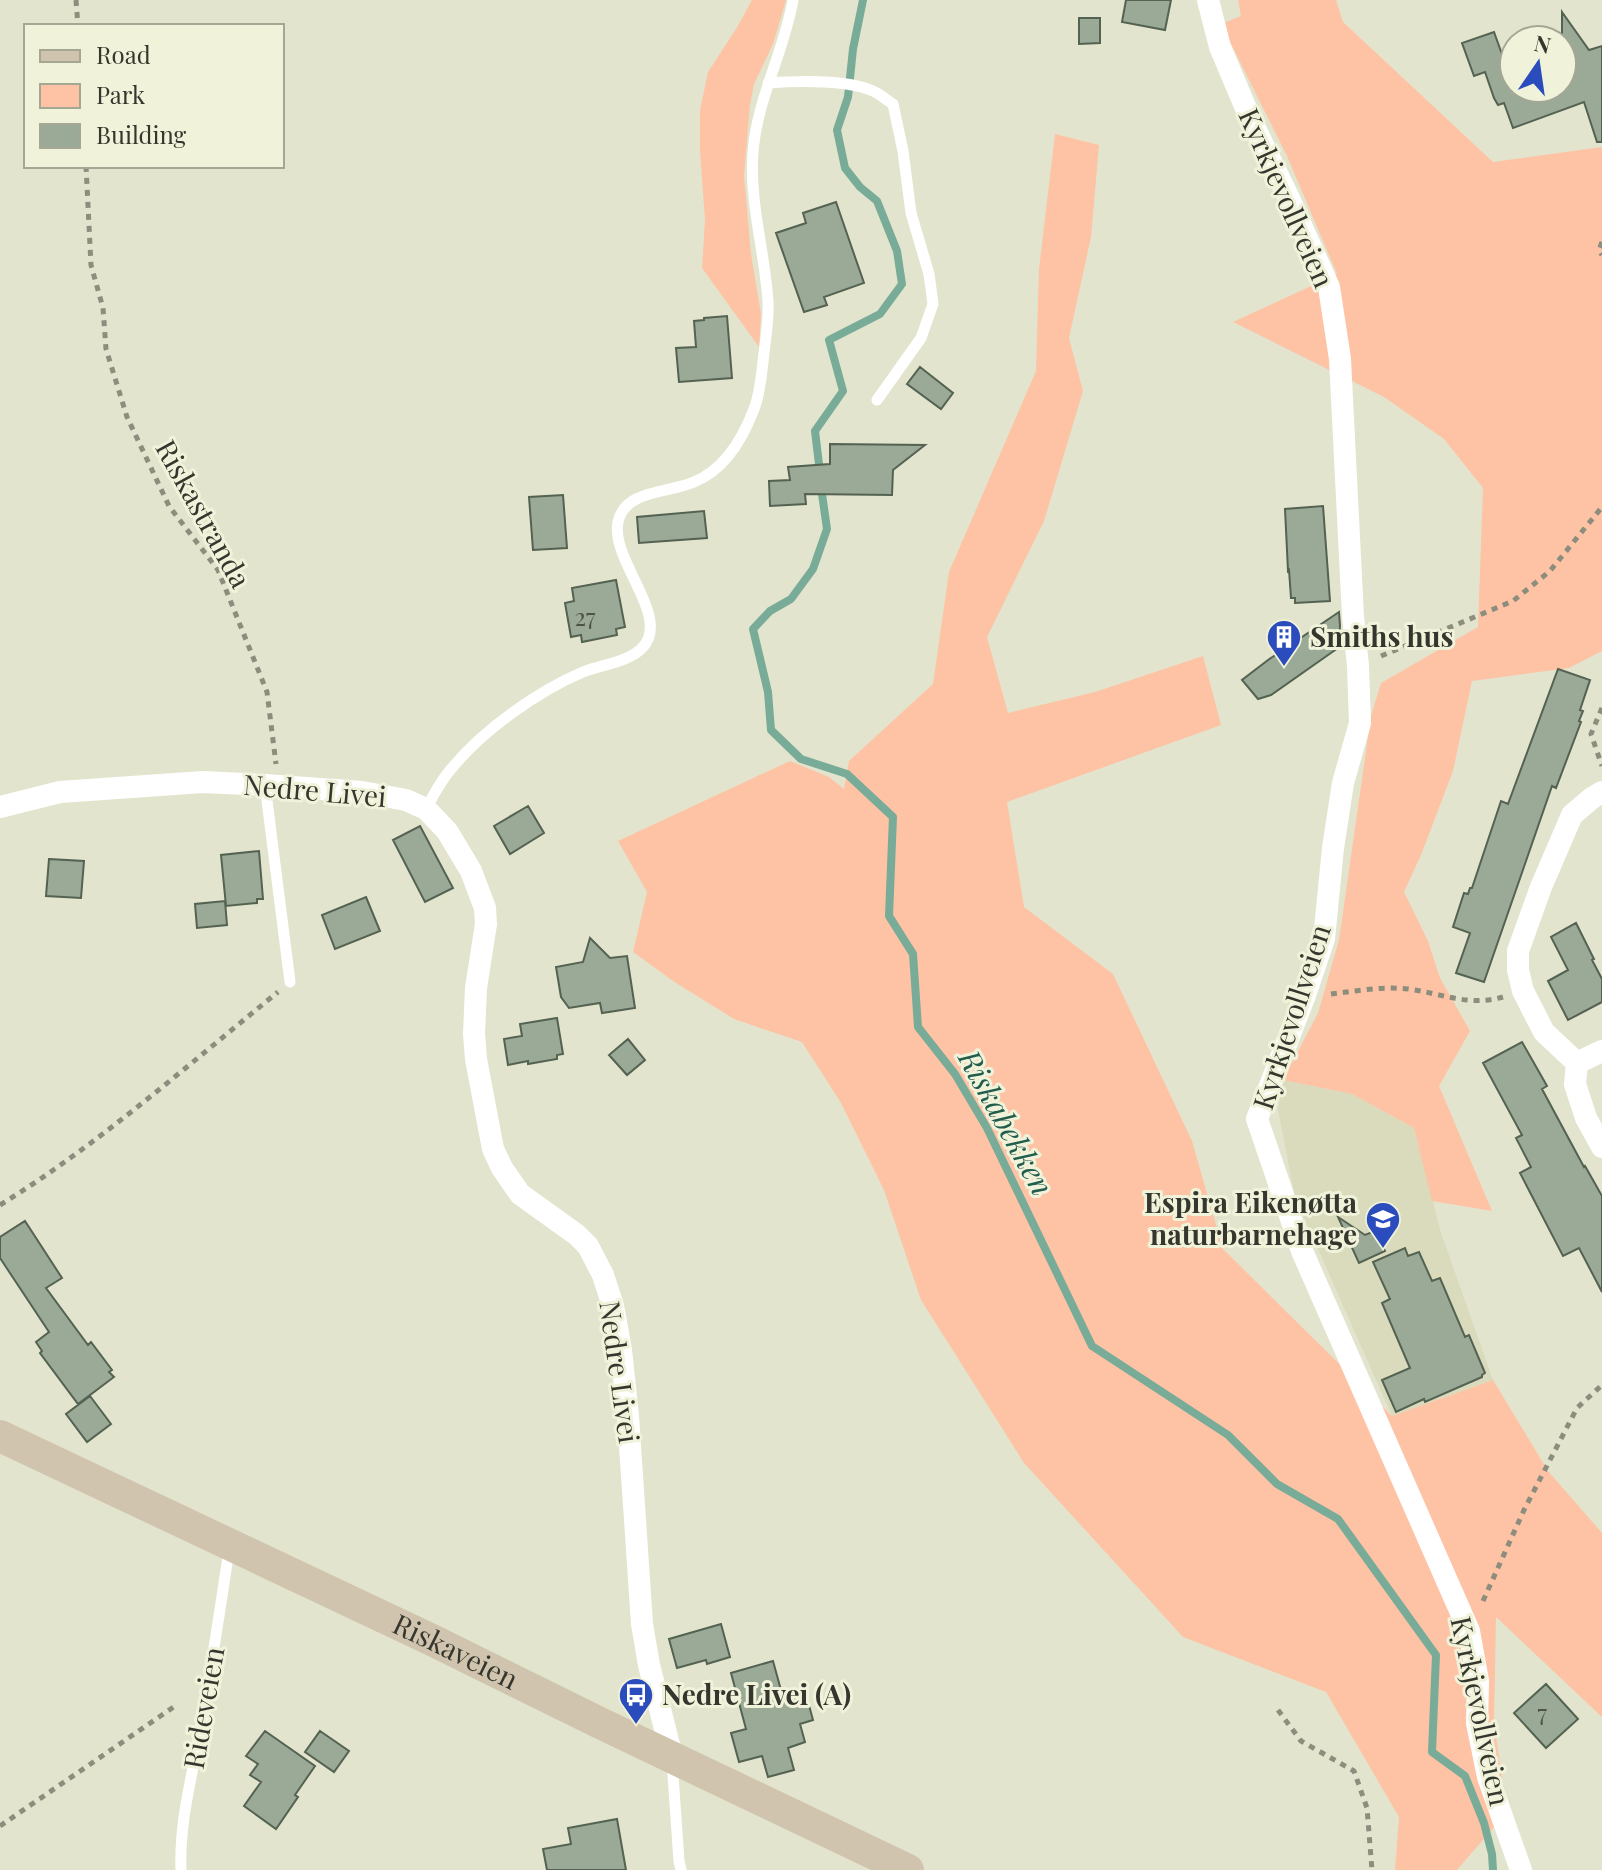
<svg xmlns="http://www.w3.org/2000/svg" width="1602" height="1870" font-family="'Playfair Display',serif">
	<rect width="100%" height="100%" fill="#e3e4cd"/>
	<!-- built -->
	<path fill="#d9dbbc" d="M1283,1080L1352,1094L1414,1128L1441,1233L1493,1380L1392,1416L1295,1197L1278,1110Z"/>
	<!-- green -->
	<path fill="#fec3a5" d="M752,0H786L773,44L754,84L750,105L744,175L751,254L761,314L759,347L702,268L705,220L700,151V110L708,72L736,29Z
		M1238,0H1336L1343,22L1493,162L1602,147V651L1569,668L1472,681L1453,771L1421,855L1404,892L1428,941L1440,978L1470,1031L1439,1086L1492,1211L1432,1201L1414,1128L1352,1094L1283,1080L1318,1013L1339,940L1371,716L1381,683L1478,627L1483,488L1444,439L1384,397L1233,322L1337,274L1287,156L1221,24L1241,16Z
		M1055,134L1099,145L1091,237L1069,338L1083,391L1044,521L987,637L1008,713L1095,692L1203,656L1221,725L1007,802L1024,907L1113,974L1192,1141L1223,1249L1392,1416L1493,1380L1548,1471L1602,1533V1717L1496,1617L1494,1723L1507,1812L1457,1870H1395L1399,1817L1326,1692L1183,1637L1024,1463L921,1300L884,1190L841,1103L802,1042L734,1019L673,981L633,952L647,892L618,841L790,761L829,777L844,789L849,761L933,684L949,572L1036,371L1039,269Z"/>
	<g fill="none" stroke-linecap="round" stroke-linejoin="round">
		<!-- stream -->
		<path stroke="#78ab98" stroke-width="8" d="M820,473L815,431L843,391L829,340L880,314L902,284L897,251L877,201L860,187L845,168L837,130L848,97L853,49L863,0
			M821,487L827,529L813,569L791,599L770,611L753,629L768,692L771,730L801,759L847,774L893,817L889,916L913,954L918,1027L955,1074L987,1128L1092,1346L1228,1435L1277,1484L1338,1519L1436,1655L1432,1752L1465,1776L1484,1823L1492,1854L1493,1870"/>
	</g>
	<!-- building -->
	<path fill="#9aaa97" stroke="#546252" stroke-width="2" d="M1126,0H1171L1165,30L1122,22Z
		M1562,12L1589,50L1602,46V142H1597L1584,102L1513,128L1504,103L1498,105L1494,98L1485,72L1474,76L1462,43L1494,32L1503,57L1511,54L1514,62V88H1562Z
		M1079,18H1100V43L1079,44Z
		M836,202L864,283L824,297L827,305L804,312L776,233L806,223L803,213Z
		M727,316L732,378L679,382L676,348L696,347L694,321L704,320V318Z
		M920,367L953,393L941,409L907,384Z
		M830,444L925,445L893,470L892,495L805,494L806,504L770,506L769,481L790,480L788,467L830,464Z
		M563,495L567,548L533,550L529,497Z
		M1323,506L1330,601L1295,603V598H1291L1289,570L1288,571L1285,509Z
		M704,511L707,538L639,543L637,517Z
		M616,580L625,627L616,629L617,635L582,642L581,635L571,637L565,603L574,601L572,588Z
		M1339,612L1340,626L1338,648L1271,695L1258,699L1242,680L1268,660Z
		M1558,669L1590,680L1580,710L1583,711L1579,721L1581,722L1556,788L1552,786L1484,982L1456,973L1470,933L1453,927L1464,893L1468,894L1470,888H1472L1501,801L1508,804Z
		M528,806L544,833L510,854L494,826Z
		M420,826L453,888L425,902L393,840Z
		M259,851L263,899H257V903L226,906L221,855Z
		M49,859L84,861L81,898L46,896Z
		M366,897L380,931L335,949L322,915Z
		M225,901L227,925L197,928L195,904Z
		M1576,923L1594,959L1592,960L1602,979V1002L1568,1020L1548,981L1568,970L1551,937Z
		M590,938L610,958L627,956L635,1008L602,1013L600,1003L569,1008L561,997L556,967L583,962Z
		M557,1018L563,1054L557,1055V1059L528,1064V1061L508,1065L504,1039L522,1036L520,1024Z
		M628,1039L645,1060L627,1075L609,1055Z
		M1522,1042L1547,1086L1542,1089L1584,1167L1585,1166L1602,1196V1292L1579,1248L1563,1256L1520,1173L1531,1167L1516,1138L1522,1135L1483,1063Z
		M1338,1217L1365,1235L1375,1231L1385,1251L1359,1263Z
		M25,1221L62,1278L46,1288L88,1345L91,1342L112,1370L109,1372L114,1377L78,1404L40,1353L42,1351L36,1342L49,1332L0,1258V1237Z
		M1405,1248L1408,1256L1419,1252L1432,1281L1440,1278L1465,1337L1469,1335L1485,1373L1482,1375V1377L1425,1402L1424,1399L1396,1412L1382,1380L1410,1368L1382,1303L1390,1299L1373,1262Z
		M90,1396L111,1424L87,1442L66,1414Z
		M721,1624L730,1657L707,1664L706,1660L677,1668L669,1639Z
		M773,1661L784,1701L806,1694L813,1720L800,1724L805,1742L788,1748L794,1770L768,1777L762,1756L739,1762L731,1733L746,1729L731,1673Z
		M1546,1684L1578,1719L1546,1748L1514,1713Z
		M265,1731L315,1766L295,1795L298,1797L276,1829L244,1806L261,1782L250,1775L258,1764L246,1756Z
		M320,1731L349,1751L334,1772L305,1752Z
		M617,1819L626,1870H547L543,1849L571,1844L568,1828Z"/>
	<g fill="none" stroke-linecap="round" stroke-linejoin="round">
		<!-- path -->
		<path stroke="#8c8d7d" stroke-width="5" stroke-dasharray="6 6" stroke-linecap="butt" d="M76,0L78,26
			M86,166L91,265L103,308L106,349L127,417L169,506L218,570L267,692L276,764
			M1602,242L1599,250L1602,255
			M1381,656L1513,601L1550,571L1602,507
			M1602,708L1591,734L1602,766
			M1331,994C1356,991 1383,986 1408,989C1441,993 1468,1007 1503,997
			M0,1205C98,1145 189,1064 278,992
			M1483,1601L1524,1510L1577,1408L1602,1385
			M1278,1710L1301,1741L1354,1771L1367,1808L1372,1870
			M0,1826L178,1704"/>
		<!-- service -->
		<path stroke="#fff" stroke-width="11" d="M768,83C796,81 852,79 877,93C882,96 888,101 893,104L903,151L911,213L929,274L933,304L921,338L877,400
			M265,785L290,982
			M426,809C434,794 441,780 452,768C483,730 538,691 583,672C602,664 628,663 643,647C671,616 610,560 618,522C625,489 670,493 694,482C724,470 743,438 754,409C760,394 761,378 763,362C765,342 769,322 768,302C765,252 749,202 753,152C757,99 784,52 793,0
			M672,1761L679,1861L681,1870
			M181,1870C179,1823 192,1777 200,1731C211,1671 220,1610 229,1550"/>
		<!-- minor -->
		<path stroke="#fff" stroke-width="22" d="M1208,0L1220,47L1250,118L1287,194L1329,287L1340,359L1353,616L1358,666L1360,723L1343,783L1333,848L1324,939L1304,998L1257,1119L1302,1251L1469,1631L1478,1681L1477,1723L1488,1777L1521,1870
			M0,807L60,792L203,782L265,785L362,792L406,800L426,809L447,831L471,871L485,908L486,924L476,988L474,1034L476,1059L493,1149L502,1168L520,1194L577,1235L588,1246L603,1275L613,1306L621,1350L628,1416L642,1624L649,1665L672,1757
			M1602,1051L1577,1063L1575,1084L1586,1118L1602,1147
			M1577,1063L1544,1032L1523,991L1518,970V951L1541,887L1572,815L1592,798L1602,792"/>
		<!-- secondary -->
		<path stroke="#d0c4ae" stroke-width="32" id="s1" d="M0,1436L434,1641L600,1723L908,1870"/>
	</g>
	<!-- icons -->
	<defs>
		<g id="building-pin" transform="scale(1.8)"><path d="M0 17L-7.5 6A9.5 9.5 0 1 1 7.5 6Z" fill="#2a4cbc" stroke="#f0f2da"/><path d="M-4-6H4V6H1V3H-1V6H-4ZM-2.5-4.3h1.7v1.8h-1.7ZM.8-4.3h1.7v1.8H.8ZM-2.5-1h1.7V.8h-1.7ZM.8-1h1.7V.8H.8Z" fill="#fff"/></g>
		<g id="school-pin" transform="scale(1.8)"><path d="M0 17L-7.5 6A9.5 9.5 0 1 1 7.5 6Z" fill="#2a4cbc" stroke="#f0f2da"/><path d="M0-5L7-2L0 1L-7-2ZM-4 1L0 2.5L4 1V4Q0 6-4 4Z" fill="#fff"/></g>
		<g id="bus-pin" transform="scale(1.8)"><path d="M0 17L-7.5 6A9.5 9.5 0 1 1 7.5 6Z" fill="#2a4cbc" stroke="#f0f2da"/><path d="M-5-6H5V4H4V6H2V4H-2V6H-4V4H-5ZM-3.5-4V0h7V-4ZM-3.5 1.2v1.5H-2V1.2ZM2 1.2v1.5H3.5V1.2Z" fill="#fff"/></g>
	</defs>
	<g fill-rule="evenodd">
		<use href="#building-pin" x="1284" y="637"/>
		<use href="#school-pin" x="1383" y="1219"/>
		<use href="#bus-pin" x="636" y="1695"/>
	</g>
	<g text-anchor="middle" stroke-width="6" stroke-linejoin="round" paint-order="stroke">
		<!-- number labels -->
		<g font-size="24" fill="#4e5348">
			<text x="585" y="626">27</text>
			<text x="1542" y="1722">7</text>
		</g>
		<!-- street labels -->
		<g font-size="28" fill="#35362d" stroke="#f0f2da">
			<text transform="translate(1286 198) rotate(66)" y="10">Kyrkjevollveien</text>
			<text transform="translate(203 514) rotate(61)" y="10">Riskastranda</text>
			<text transform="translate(315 791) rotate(5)" y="10">Nedre Livei</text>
			<text transform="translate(1292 1017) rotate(-72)" y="10">Kyrkjevollveien</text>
			<text transform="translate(619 1372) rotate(82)" y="10">Nedre Livei</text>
			<text dy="10" stroke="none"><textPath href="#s1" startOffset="504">Riskaveien</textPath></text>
			<text transform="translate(204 1708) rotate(-80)" y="10">Rideveien</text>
			<text transform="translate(1480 1711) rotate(78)" y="10">Kyrkjevollveien</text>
		</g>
		<!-- poi labels -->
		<g font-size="28" font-weight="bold" fill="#35362d" stroke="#f0f2da" text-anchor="start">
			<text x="1310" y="647">Smiths hus</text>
			<text x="1357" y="1213" text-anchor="end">Espira Eikenøtta<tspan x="1357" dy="32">naturbarnehage</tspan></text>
			<text x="662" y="1705">Nedre Livei (A)</text>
		</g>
		<!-- water labels -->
		<g font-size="30" font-style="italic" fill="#215c4c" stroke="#f0f2da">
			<text transform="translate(1005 1123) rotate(61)" y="10">Riskabekken</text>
		</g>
	</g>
	<!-- legend -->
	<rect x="24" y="24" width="260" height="144" fill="#f0f2da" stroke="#a5a795" stroke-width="2"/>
	<rect x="40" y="50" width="40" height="12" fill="#d0c4ae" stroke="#a5a795" stroke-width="2"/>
	<text x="96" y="64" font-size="24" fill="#35362d">Road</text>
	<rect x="40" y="84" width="40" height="24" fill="#fec3a5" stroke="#a5a795" stroke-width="2"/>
	<text x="96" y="104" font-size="24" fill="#35362d">Park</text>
	<rect x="40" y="124" width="40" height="24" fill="#9aaa97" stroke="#a5a795" stroke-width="2"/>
	<text x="96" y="144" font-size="24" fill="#35362d">Building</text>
	<!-- north arrow -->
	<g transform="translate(1538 64) rotate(13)"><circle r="38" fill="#f0f2da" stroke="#a5a795" stroke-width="2"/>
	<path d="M0-6L14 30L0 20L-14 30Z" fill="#2a4cbc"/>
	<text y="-12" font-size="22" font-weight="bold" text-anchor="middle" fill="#35362d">N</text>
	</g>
</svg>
